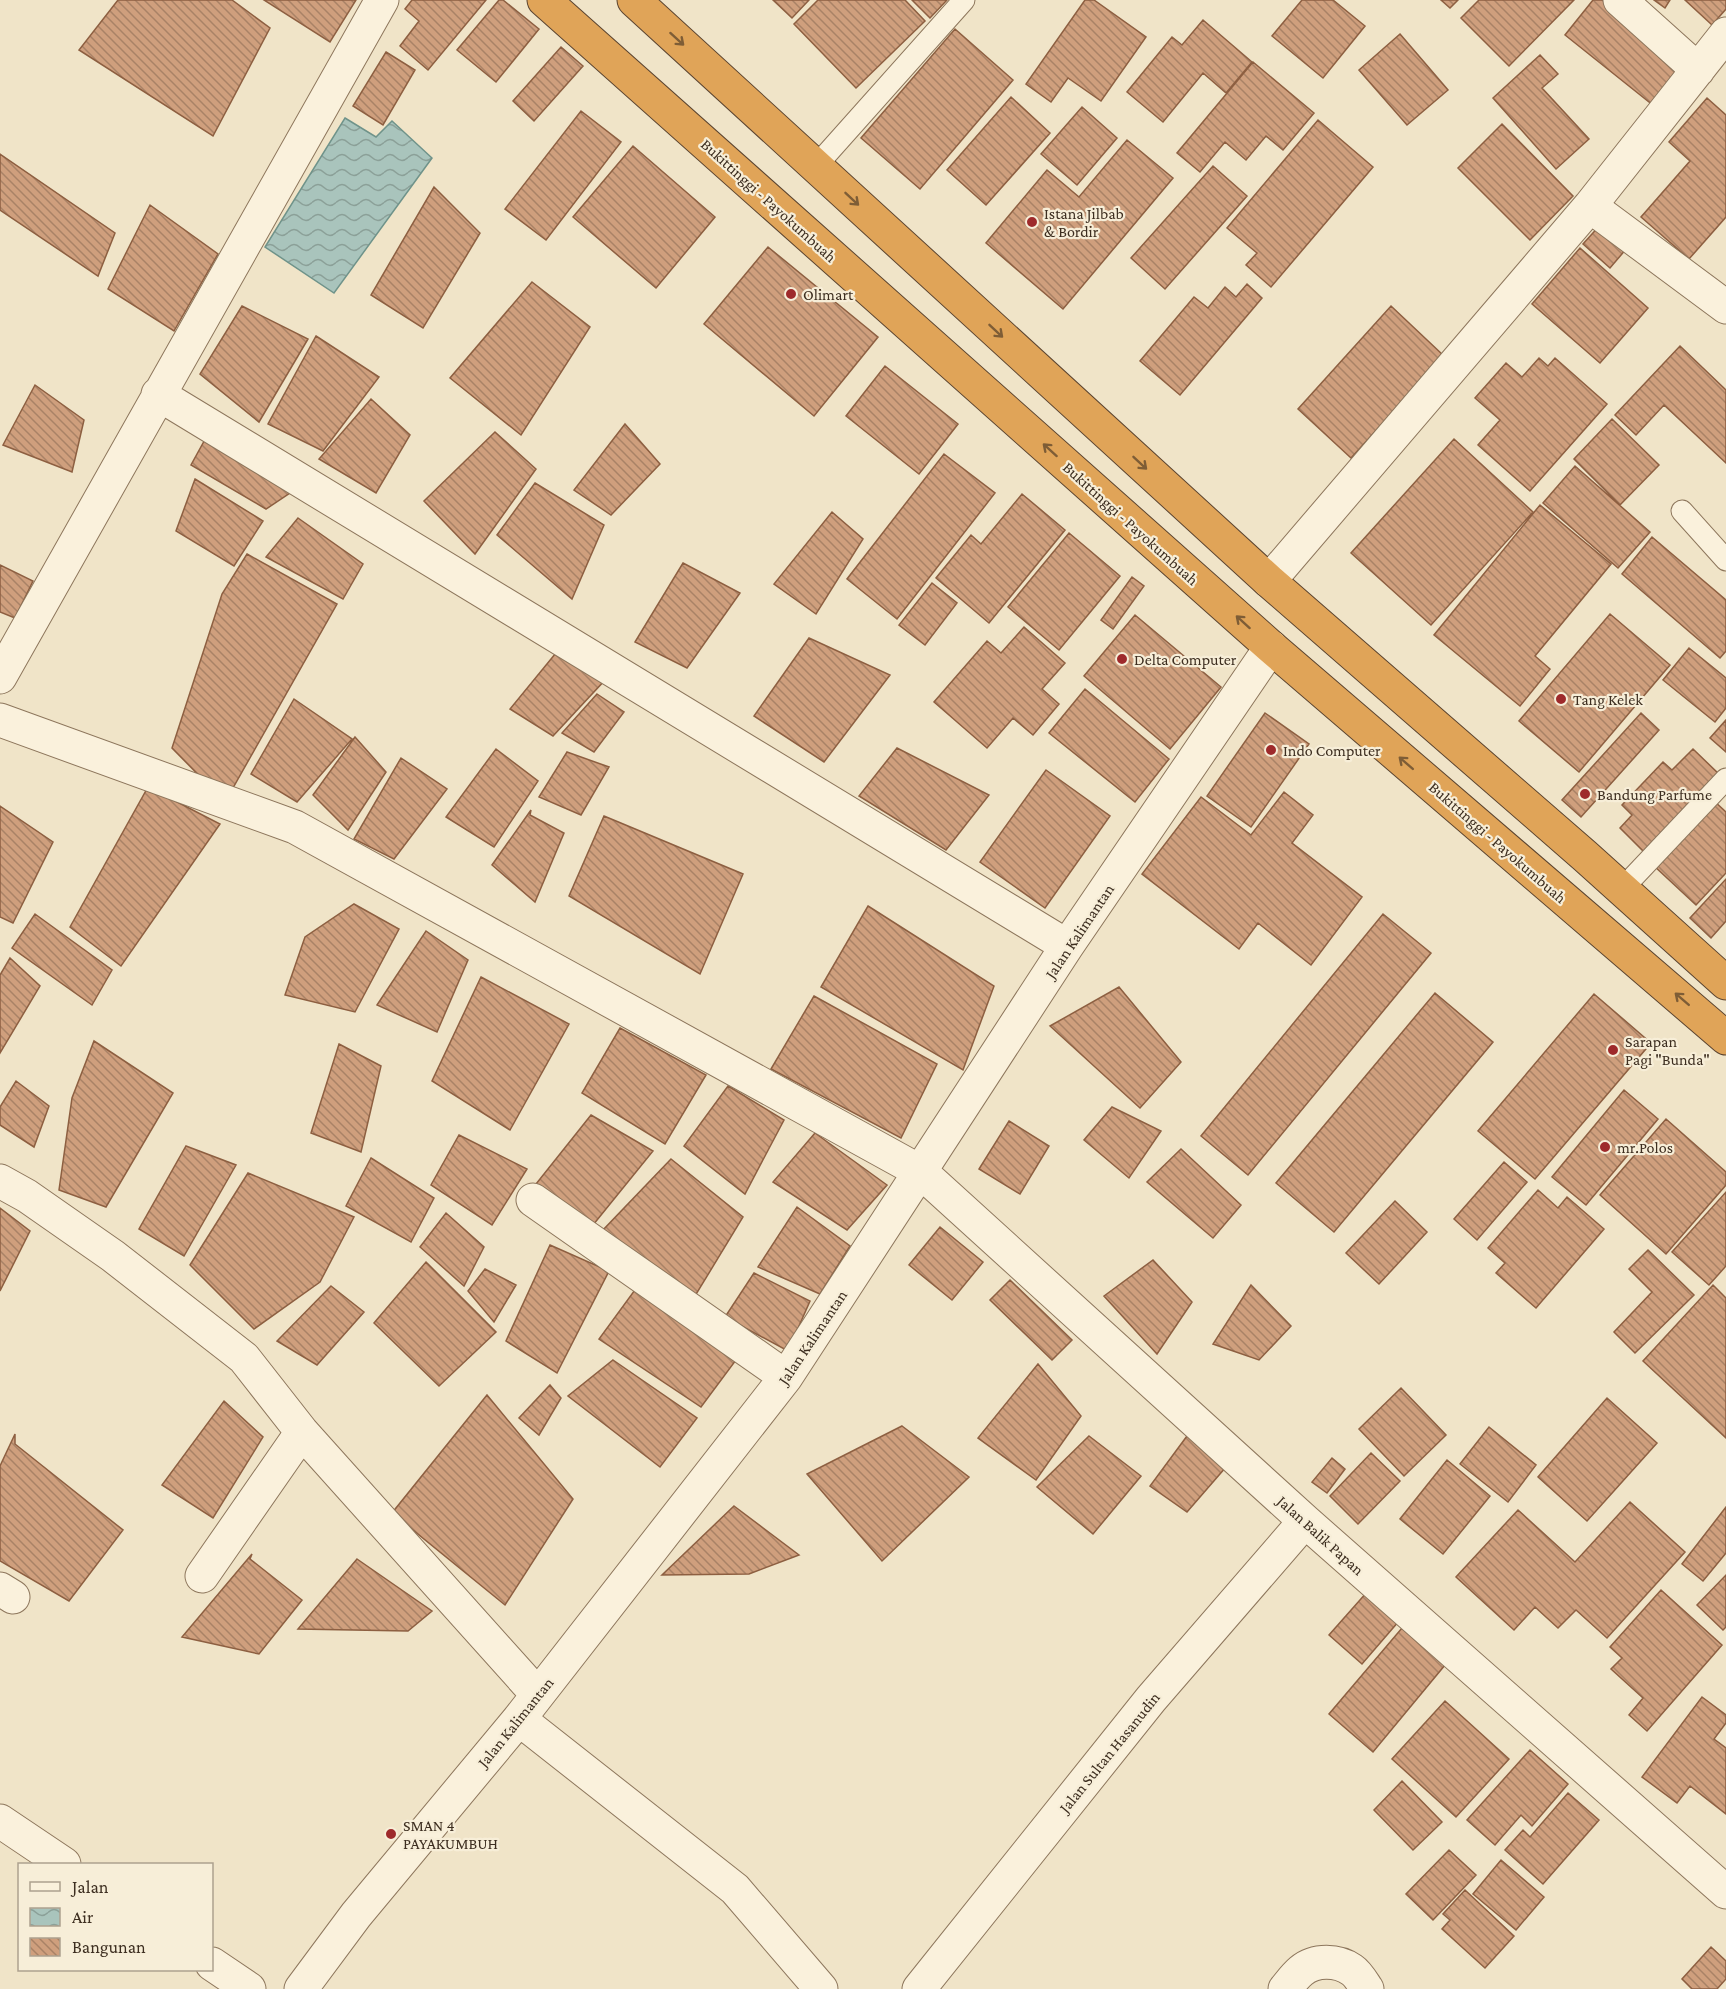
<svg xmlns="http://www.w3.org/2000/svg" width="1726" height="1989" font-family="'Crimson Pro',serif">
	<defs>
		<pattern id="water-waves" width="16" height="10" patternUnits="userSpaceOnUse" patternTransform="scale(1.5)"><rect width="16" height="10" fill="#a9c4bc"/><path d="M0 5q4-4 8 0t8 0" fill="none" stroke="#8ba098"/></pattern>
		<pattern id="building-back-hatch" width="6" height="6" patternUnits="userSpaceOnUse" patternTransform="scale(1.5)"><rect width="6" height="6" fill="#cf9f7d"/><path d="M-1 5l2 2M0 0l6 6M5-1l2 2" fill="none" stroke="#a98266"/></pattern>
	</defs>
	<rect width="100%" height="100%" fill="#f0e4c8"/>
	<!-- water -->
	<path fill="url(#water-waves)" stroke="#6f938a" stroke-width="1.5" d="M345,118L376,137L392,121L432,158L334,293L265,247Z"/>
	<!-- building -->
	<path fill="url(#building-back-hatch)" stroke="#8d5f41" stroke-width="1.5" d="M118,0H232L270,28L213,136L79,50Z
		M264,0H356L330,42Z
		M412,0H486L428,70L400,46L419,21L405,9Z
		M499,0H503L539,29L496,82L457,50Z
		M773,0H809L792,18Z
		M818,0H905L925,21L856,88L794,24Z
		M912,0H947L930,18Z
		M1085,0H1094L1146,37L1101,101L1068,78L1051,102L1026,84Z
		M1302,0H1333L1365,26L1323,78L1272,36Z
		M1441,0H1458L1450,8Z
		M1479,0H1574L1509,66L1461,18Z
		M1593,0H1608L1693,68L1659,110L1565,35Z
		M1654,0H1670L1665,8Z
		M1685,0H1726V9L1712,25Z
		M1203,20L1252,62L1226,93L1203,73L1163,122L1127,92L1172,37L1182,45Z
		M955,29L1013,80L920,189L861,138Z
		M1400,34L1448,90L1407,125L1359,70Z
		M561,47L583,66L534,121L513,101Z
		M386,52L415,70L383,125L353,106Z
		M1540,55L1558,74L1542,88L1589,139L1556,169L1493,98Z
		M1253,62L1314,113L1283,150L1266,136L1246,160L1225,142L1200,172L1177,153Z
		M1011,97L1050,133L986,205L947,170Z
		M1707,98L1726,115V217L1689,259L1641,217L1690,161L1669,142Z
		M1082,107L1117,138L1077,185L1041,154Z
		M581,111L621,142L546,240L505,209Z
		M1318,120L1373,167L1271,287L1246,265L1257,253L1227,228Z
		M1502,124L1573,196L1530,240L1458,168Z
		M1127,140L1173,178L1063,309L986,243L1047,170L1079,197Z
		M633,146L715,217L656,288L573,217Z
		M0,154L115,233L98,276L0,210Z
		M1213,166L1247,196L1165,289L1131,258Z
		M434,187L480,233L423,328L371,295Z
		M150,205L218,254L174,331L108,289Z
		M1601,224L1627,248L1610,268L1583,244Z
		M768,247L878,337L814,416L704,324Z
		M1580,248L1648,308L1600,363L1532,304Z
		M532,282L590,327L521,435L450,378Z
		M1247,284L1262,298L1180,395L1140,361L1194,297L1208,308L1225,287L1236,297Z
		M242,306L308,339L259,422L200,374Z
		M1391,306L1444,356L1351,458L1298,409Z
		M316,336L379,377L323,451L268,424Z
		M1680,346L1726,390V463L1664,405L1636,435L1615,415Z
		M1539,358L1548,366L1555,358L1607,404L1530,491L1478,445L1500,420L1475,398L1506,363L1522,377Z
		M885,366L958,424L919,474L846,416Z
		M35,385L84,420L72,472L3,445Z
		M371,399L410,435L376,493L319,459Z
		M1612,419L1659,465L1620,505L1574,459Z
		M625,424L660,464L611,515L574,490Z
		M495,432L536,469L475,554L424,501Z
		M208,434L296,489L266,509L191,465Z
		M1454,439L1533,512L1431,625L1351,553Z
		M944,454L995,493L897,619L847,579Z
		M1575,466L1650,532L1618,568L1543,503Z
		M195,479L263,521L234,566L176,531Z
		M535,483L604,525L572,599L497,535Z
		M1022,494L1065,530L989,623L936,578L971,535L981,544Z
		M1540,505L1611,564L1535,656L1550,669L1520,706L1434,635Z
		M832,512L863,539L816,614L774,584Z
		M298,518L363,564L343,599L266,557Z
		M1069,533L1120,576L1059,650L1008,607Z
		M1652,537L1726,600V651L1720,658L1622,574Z
		M247,554L337,604L225,802L172,748L222,594Z
		M683,563L740,593L687,668L635,642Z
		M0,565L33,581L15,618L0,612Z
		M1132,577L1144,586L1113,629L1101,620Z
		M932,583L957,603L925,645L899,625Z
		M1610,614L1670,665L1579,772L1519,721Z
		M1135,615L1221,687L1170,749L1084,676Z
		M1024,627L1065,663L1042,689L1059,704L1033,735L1013,718L987,748L934,702L987,641L1001,653Z
		M809,638L890,675L824,762L754,716Z
		M560,648L605,680L553,736L510,709Z
		M1689,648L1726,678V708L1715,722L1663,680Z
		M1085,689L1169,759L1135,802L1049,733Z
		M597,694L624,712L594,752L562,733Z
		M294,699L352,739L297,802L251,774Z
		M1265,713L1309,744L1251,827L1207,796Z
		M1641,713L1659,730L1581,817L1562,800Z
		M1726,720V752L1710,738Z
		M355,737L386,772L348,830L313,795Z
		M897,748L989,795L946,850L859,796Z
		M496,749L538,781L494,847L446,817Z
		M1693,749L1721,776L1646,854L1620,828L1632,815L1622,805L1663,762L1672,770Z
		M567,752L609,767L581,815L539,797Z
		M401,758L447,789L394,859L354,839Z
		M1046,770L1110,816L1045,908L980,862Z
		M148,787L220,824L121,966L70,927Z
		M1284,792L1313,815L1292,843L1362,897L1311,965L1258,923L1239,949L1142,874L1201,797L1251,835Z
		M1713,800L1726,812V873L1696,905L1653,865Z
		M0,806L53,842L13,923L0,917Z
		M531,810L530,815L564,833L535,902L492,865Z
		M604,816L743,874L700,974L569,896Z
		M1726,879V921L1711,938L1690,918Z
		M354,904L399,929L355,1012L285,995L305,937Z
		M868,906L994,986L963,1070L821,987Z
		M35,914L112,970L92,1005L12,948Z
		M1383,914L1431,953L1248,1175L1201,1136Z
		M426,931L468,960L437,1032L377,1005Z
		M10,958L40,986L0,1053V975Z
		M481,977L569,1024L510,1130L432,1081Z
		M1119,987L1181,1062L1140,1108L1050,1026Z
		M1435,993L1493,1042L1334,1232L1276,1183Z
		M1594,994L1651,1043L1535,1179L1478,1131Z
		M814,996L937,1064L901,1138L771,1069Z
		M620,1028L706,1075L665,1144L582,1093Z
		M94,1041L173,1093L106,1207L59,1190L72,1098Z
		M339,1044L381,1066L361,1152L311,1133Z
		M16,1081L49,1106L34,1147L0,1125V1107Z
		M728,1086L784,1120L745,1194L684,1146Z
		M1624,1090L1658,1119L1586,1205L1552,1177Z
		M1112,1107L1161,1131L1129,1178L1084,1140Z
		M591,1115L653,1151L593,1225L532,1189Z
		M1666,1119L1726,1172V1185L1666,1254L1600,1195Z
		M1009,1121L1049,1146L1020,1194L979,1169Z
		M815,1133L887,1185L847,1230L773,1182Z
		M459,1135L527,1169L492,1225L431,1185Z
		M186,1146L236,1165L184,1256L139,1229Z
		M1181,1149L1241,1205L1213,1238L1147,1182Z
		M371,1158L434,1198L411,1242L346,1206Z
		M671,1159L743,1217L695,1296L603,1230Z
		M1504,1162L1527,1182L1477,1240L1454,1219Z
		M248,1173L354,1217L320,1282L254,1329L190,1265Z
		M1538,1190L1558,1208L1567,1197L1604,1229L1536,1308L1496,1273L1505,1263L1488,1248Z
		M1726,1192V1266L1709,1285L1672,1252Z
		M1395,1201L1427,1232L1379,1284L1346,1253Z
		M797,1207L850,1246L820,1294L758,1267Z
		M0,1208L30,1231L0,1291Z
		M446,1213L484,1247L464,1286L420,1247Z
		M940,1227L983,1262L952,1300L909,1265Z
		M550,1245L609,1271L557,1373L506,1341Z
		M1648,1250L1694,1295L1635,1353L1614,1332L1652,1292L1629,1269Z
		M1153,1260L1192,1302L1157,1354L1104,1296Z
		M426,1262L496,1332L439,1386L374,1323Z
		M485,1269L516,1285L494,1322L468,1291Z
		M754,1273L810,1301L788,1351L725,1317Z
		M1010,1280L1072,1340L1052,1360L990,1300Z
		M640,1283L739,1356L701,1407L599,1339Z
		M1251,1285L1291,1326L1259,1360L1213,1344Z
		M1713,1285L1726,1298V1438L1643,1361Z
		M331,1286L364,1312L317,1365L277,1341Z
		M613,1360L697,1418L660,1467L568,1396Z
		M1038,1364L1081,1416L1036,1480L978,1438Z
		M550,1385L561,1398L539,1435L519,1418Z
		M1401,1388L1446,1435L1404,1476L1359,1429Z
		M487,1395L573,1499L505,1605L392,1513Z
		M1607,1398L1657,1443L1587,1521L1538,1477Z
		M224,1401L263,1437L213,1518L162,1485Z
		M902,1426L969,1477L882,1561L807,1474Z
		M1489,1427L1536,1465L1508,1502L1460,1464Z
		M1190,1432L1226,1467L1187,1512L1150,1486Z
		M15,1434V1444L123,1530L69,1601L0,1561V1466Z
		M1089,1436L1141,1476L1093,1534L1037,1487Z
		M1371,1453L1400,1481L1358,1524L1330,1496Z
		M1332,1458L1345,1469L1327,1493L1312,1482Z
		M1447,1460L1490,1496L1443,1554L1400,1519Z
		M1630,1502L1685,1552L1607,1638L1576,1610L1558,1628L1535,1607L1514,1630L1456,1577L1518,1510L1575,1562Z
		M734,1506L799,1555L749,1574L662,1575Z
		M1726,1507V1553L1703,1581L1682,1564Z
		M252,1554L250,1559L302,1600L259,1654L182,1637Z
		M357,1559L432,1611L408,1631L298,1629Z
		M1726,1575V1627L1723,1630L1697,1605Z
		M1661,1590L1722,1645L1647,1731L1629,1715L1643,1698L1611,1669L1622,1658L1610,1647Z
		M1367,1592L1399,1621L1362,1664L1329,1635Z
		M1402,1628L1445,1665L1373,1752L1329,1714Z
		M1702,1697L1726,1715V1723L1714,1739L1726,1748V1814L1690,1786L1677,1803L1642,1777Z
		M1445,1701L1509,1759L1456,1817L1392,1759Z
		M1530,1750L1568,1784L1532,1826L1521,1815L1495,1845L1467,1820Z
		M1402,1781L1442,1822L1413,1850L1374,1810Z
		M1568,1793L1599,1820L1543,1884L1505,1850L1523,1830L1530,1837Z
		M1449,1850L1476,1875L1433,1920L1406,1894Z
		M1501,1860L1544,1897L1516,1930L1473,1894Z
		M1465,1890L1514,1936L1485,1968L1442,1929L1450,1920L1443,1914Z
		M1711,1947L1726,1961V1979L1717,1989H1692L1682,1979Z"/>
	<g fill="none" stroke-linecap="round" stroke-linejoin="round">
		<!-- lane casing -->
		<g stroke="#8d765c" stroke-width="23">
			<path id="lane" d="M816,166L964,0
				M1682,511L1726,560
				M1622,889L1726,779"/>
		</g>
		<!-- street casing -->
		<g stroke="#8d765c" stroke-width="35">
			<path id="street" d="M1620,0L1698,70
				M1590,206L1726,307
				M158,394L1067,946
				M1269,581L1590,206L1726,34
				M0,677L382,0
				M0,720L295,827L921,1172L1305,1521L1726,1892
				M0,1181L27,1196L113,1256L244,1358L302,1432L537,1694
				M533,1200L786,1377
				M202,1576L302,1432
				M0,1589L13,1597
				M519,1719L735,1889L821,1989
				M0,1821L64,1864
				M212,1964L249,1989
				M301,1989L356,1915L519,1719L786,1377L1067,946L1271,647
				M919,1989L1151,1699L1305,1521
				M1285,1989C1290,1983 1295,1976 1301,1971C1315,1959 1338,1960 1352,1970C1358,1974 1363,1983 1367,1989"/>
		</g>
		<!-- highway casing -->
		<g stroke="#5b4430" stroke-width="35">
			<path id="highway" d="M544,0L1271,647L1726,1038
				M634,0L1269,581L1585,856L1726,983"/>
		</g>
		<!-- lane -->
		<use href="#lane" stroke="#faf1dc" stroke-width="21"/>
		<!-- street -->
		<use href="#street" stroke="#faf1dc" stroke-width="33"/>
		<!-- highway -->
		<use href="#highway" stroke="#e0a458" stroke-width="33"/>
	</g>
	<!-- one-way arrows -->
	<defs><path id="oneway-shaft" d="M-6 0H5M1.5-3L5.5 0L1.5 3" fill="none" stroke-width="1.6" stroke-linecap="round" stroke-linejoin="round" transform="scale(1.5)"/></defs>
	<g stroke="#7e5d36">
		<use href="#oneway-shaft" transform="translate(677 39) rotate(42)"/>
		<use href="#oneway-shaft" transform="translate(852 199) rotate(43)"/>
		<use href="#oneway-shaft" transform="translate(996 331) rotate(43)"/>
		<use href="#oneway-shaft" transform="translate(1050 450) rotate(-138)"/>
		<use href="#oneway-shaft" transform="translate(1140 463) rotate(43)"/>
		<use href="#oneway-shaft" transform="translate(1243 622) rotate(-138)"/>
		<use href="#oneway-shaft" transform="translate(1406 763) rotate(-139)"/>
		<use href="#oneway-shaft" transform="translate(1682 999) rotate(-139)"/>
	</g>
	<!-- markers -->
	<g fill="#9e2a2b" stroke="#f7eed8" stroke-width="2">
		<circle cx="1032" cy="222" r="6"/>
		<circle cx="791" cy="294" r="6"/>
		<circle cx="1122" cy="659" r="6"/>
		<circle cx="1561" cy="699" r="6"/>
		<circle cx="1271" cy="750" r="6"/>
		<circle cx="1585" cy="794" r="6"/>
		<circle cx="1613" cy="1050" r="6"/>
		<circle cx="1605" cy="1147" r="6"/>
		<circle cx="391" cy="1834" r="6"/>
	</g>
	<g text-anchor="middle" stroke-width="4.5" stroke-linejoin="round" paint-order="stroke">
		<!-- street labels -->
		<g font-size="16" fill="#3d2e20" stroke="#f7eed8">
			<text transform="translate(769 200) rotate(42)" y="6">Bukittinggi - Payokumbuah</text>
			<text transform="translate(1131 523) rotate(42)" y="6">Bukittinggi - Payokumbuah</text>
			<text transform="translate(1498 842) rotate(41)" y="6">Bukittinggi - Payokumbuah</text>
			<text transform="translate(1079 931) rotate(-56)" y="6">Jalan Kalimantan</text>
			<text transform="translate(812 1337) rotate(-56)" y="6">Jalan Kalimantan</text>
			<text transform="translate(1321 1535) rotate(42)" y="6">Jalan Balik Papan</text>
			<text transform="translate(515 1722) rotate(-51)" y="6">Jalan Kalimantan</text>
			<text transform="translate(1109 1752) rotate(-51)" y="6">Jalan Sultan Hasanudin</text>
		</g>
		<!-- poi labels -->
		<g font-size="16" fill="#3d2e20" stroke="#f7eed8" text-anchor="start">
			<text x="1044" y="219">Istana Jilbab<tspan x="1044" dy="18">&amp; Bordir</tspan></text>
			<text x="803" y="300">Olimart</text>
			<text x="1134" y="665">Delta Computer</text>
			<text x="1573" y="705">Tang Kelek</text>
			<text x="1283" y="756">Indo Computer</text>
			<text x="1597" y="800">Bandung Parfume</text>
			<text x="1625" y="1047">Sarapan<tspan x="1625" dy="18">Pagi "Bunda"</tspan></text>
			<text x="1617" y="1153">mr.Polos</text>
			<text x="403" y="1831">SMAN 4<tspan x="403" dy="18">PAYAKUMBUH</tspan></text>
		</g>
	</g>
	<!-- legend -->
	<rect x="18" y="1863" width="195" height="108" fill="#f7eed8" stroke="#ada18e" stroke-width="1.5"/>
	<rect x="30" y="1882" width="30" height="9" fill="#faf1dc" stroke="#ada18e" stroke-width="1.5"/>
	<text x="72" y="1893" font-size="18" fill="#3d2e20">Jalan</text>
	<rect x="30" y="1908" width="30" height="18" fill="url(#water-waves)" stroke="#ada18e" stroke-width="1.5"/>
	<text x="72" y="1923" font-size="18" fill="#3d2e20">Air</text>
	<rect x="30" y="1938" width="30" height="18" fill="url(#building-back-hatch)" stroke="#ada18e" stroke-width="1.5"/>
	<text x="72" y="1953" font-size="18" fill="#3d2e20">Bangunan</text>
</svg>
